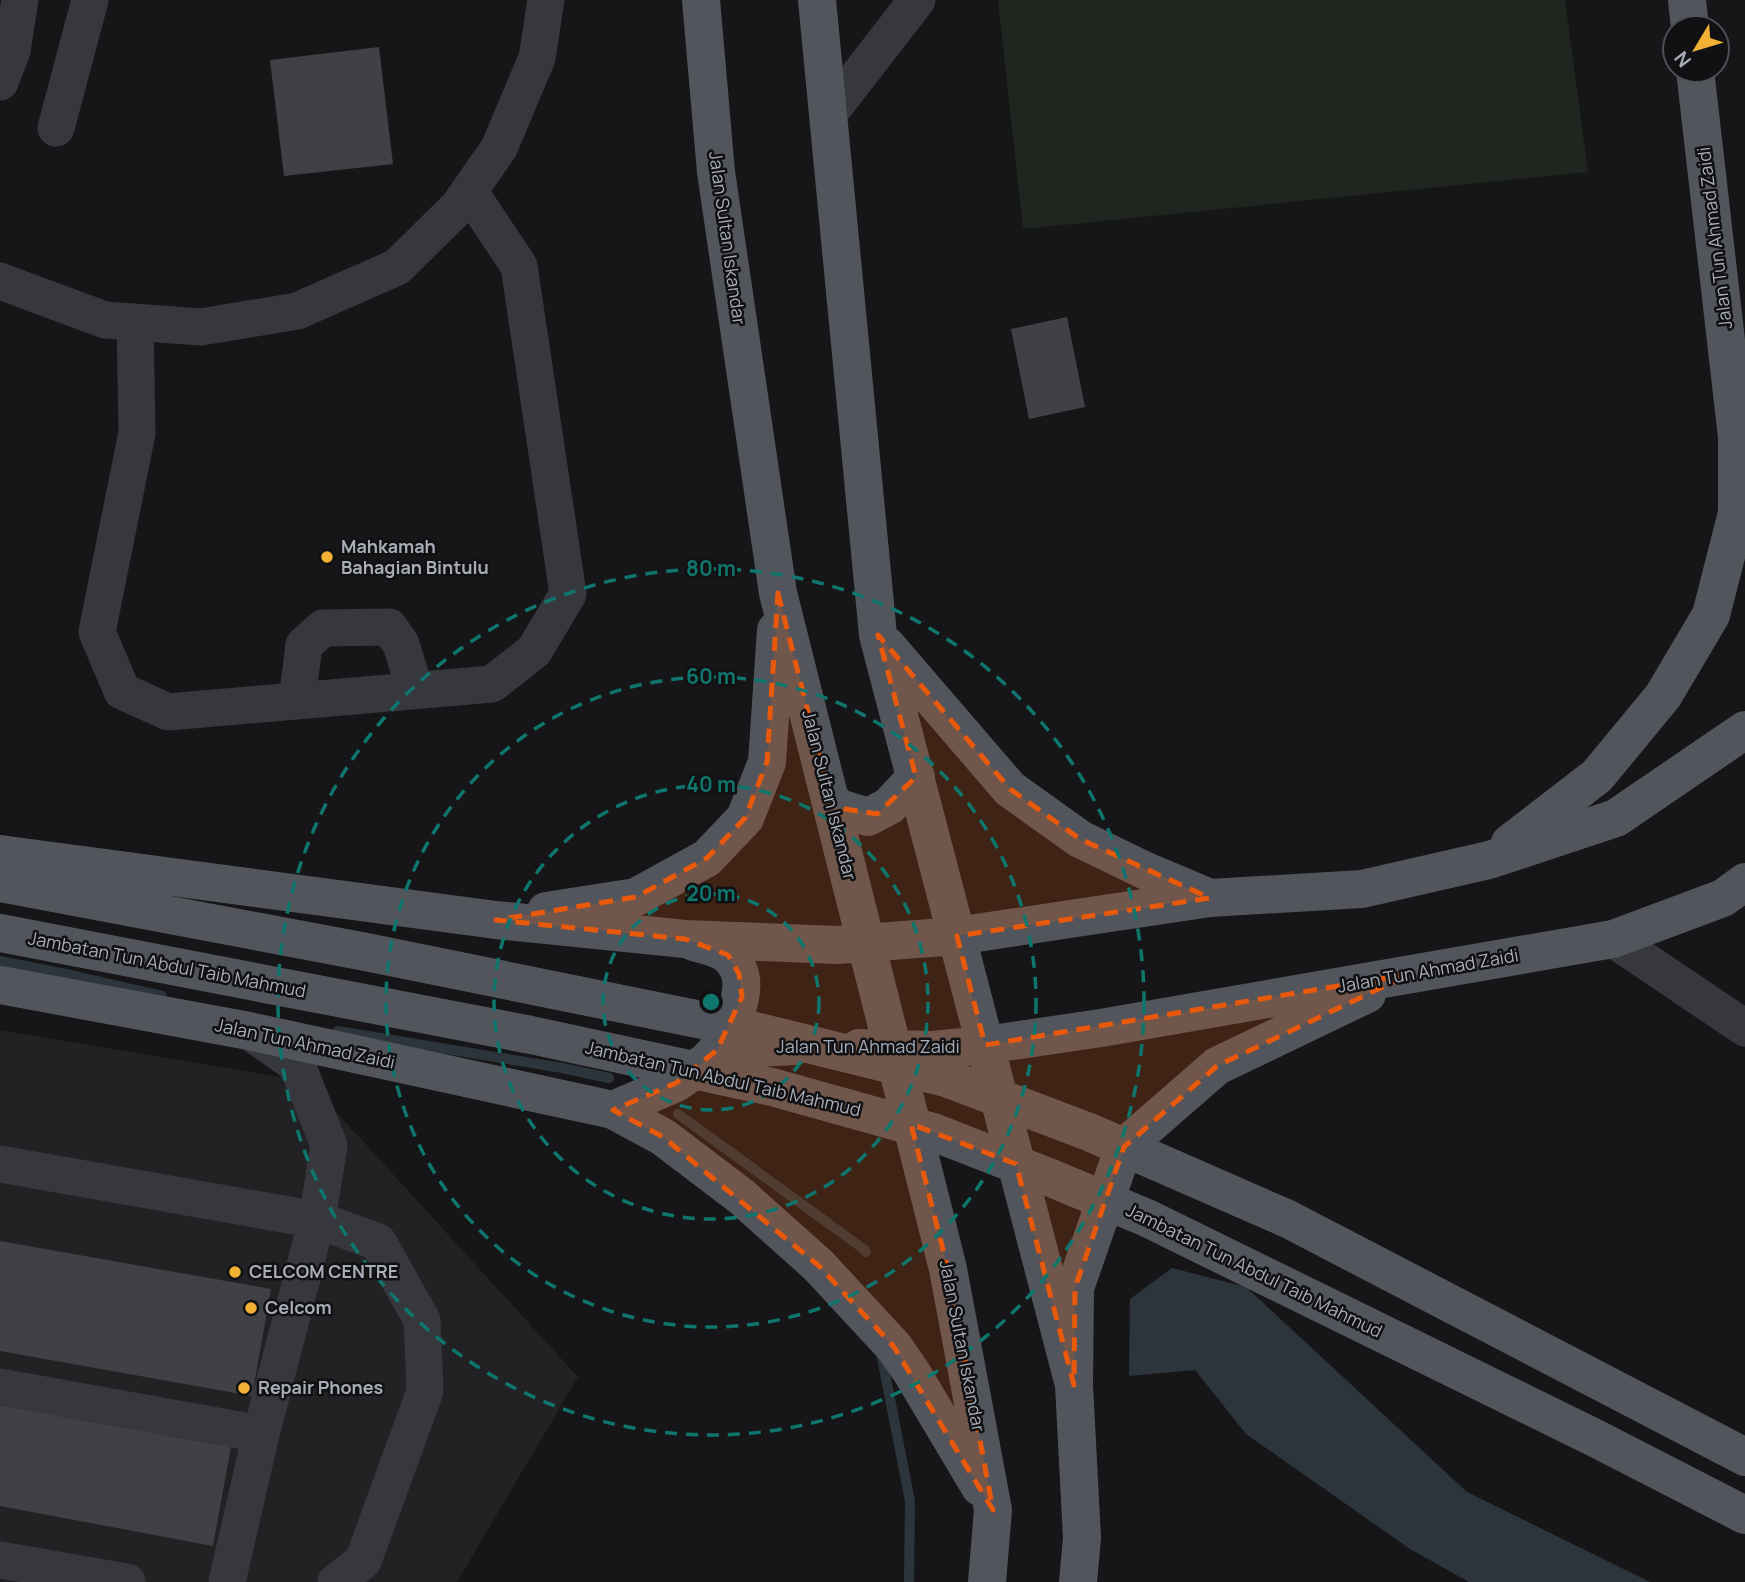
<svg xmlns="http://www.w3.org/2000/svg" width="1745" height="1582" font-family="Manrope,sans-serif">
	<rect width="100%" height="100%" fill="#161618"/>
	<!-- built -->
	<path fill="#222225" d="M0,1030L309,1082L578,1377L457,1582H0Z"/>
	<!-- green -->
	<path fill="#1e261f" d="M998,0H1565L1588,172L1023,229Z"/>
	<!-- water -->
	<path fill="#2c353c" d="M1172,1268L1246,1287L1467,1492L1650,1582H1469L1410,1549L1246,1434L1195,1370L1129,1376L1130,1299Z"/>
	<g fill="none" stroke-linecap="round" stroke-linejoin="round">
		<!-- stream -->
		<path stroke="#2c353c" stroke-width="10" d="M0,961L61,973L162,996
			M338,1031L562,1068L609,1078
			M678,1114L865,1250L866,1252
			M881,1353L910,1501L909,1582"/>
	</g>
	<!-- building -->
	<path fill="#404145" d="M379,47L393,164L284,176L270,60Z
		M1067,317L1085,407L1029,419L1011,329Z
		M0,1241L271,1289L252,1396L0,1351Z
		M0,1398L232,1441L213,1546L0,1506Z"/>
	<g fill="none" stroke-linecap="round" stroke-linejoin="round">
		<!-- minor -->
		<path stroke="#37383d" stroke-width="37" d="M0,82L12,51L20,0
			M828,115L917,0
			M56,128L90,0
			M0,281L105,320L201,327L297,311L397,267L458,207L499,148L537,58L546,0
			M135,322L137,433L97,632L122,691L168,712L492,684L534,651L568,594L519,266L469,191
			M297,700L304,645L323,628L389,627L401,644L415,690
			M1613,939L1745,1028
			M0,1164L317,1220L378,1242L422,1320L425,1391L363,1561L336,1582
			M0,1387L261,1434
			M0,1560L127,1582
			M227,1582L261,1434L317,1220L329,1145L297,1065L249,1031"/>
		<!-- major -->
		<path stroke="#53555c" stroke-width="38" d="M701,0L716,172L778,593L948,1269L993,1510L987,1582
			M817,0L878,635L1074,1385
			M1687,0L1690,28
			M886,645L1010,789L1080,839L1146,871L1210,898
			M830,799L839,808L868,817L889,806L916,777
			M1510,843L1597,776L1663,696L1711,615L1737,513V437L1695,70
			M0,854L496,920L685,939L837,945L957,936L1210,898L1362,889L1489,860L1616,818L1745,730
			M546,911L636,897L707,858L745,818L767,762L776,630
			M694,942C704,945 716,947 725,953C759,978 732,1023 717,1050
			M0,985L249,1031L613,1110L676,1083L707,1061L717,1050L795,1046
			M859,1048L932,1050L985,1045L1101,1028L1613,939L1723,898L1745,882
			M613,1110L663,1137L742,1197L819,1266L894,1347L912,1373L980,1487
			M1078,1582L1082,1538L1074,1385L1075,1288L1124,1147L1217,1066L1367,994"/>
		<!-- major-bridge -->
		<path stroke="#53555c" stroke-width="38" d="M0,883L366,952L751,1030L946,1078L1089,1132L1288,1219L1745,1457
			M0,933L531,1035L772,1087L933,1132L1051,1178L1147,1218L1595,1438L1745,1515"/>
	</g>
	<!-- marked area -->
	<path fill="#e8590c" fill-opacity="0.2" stroke="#e8590c" stroke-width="5" stroke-dasharray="14 9" stroke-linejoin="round" d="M778,593L830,799L839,808L877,814L916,777L878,635L1010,789L1080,839L1210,898L957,936L985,1045L1410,974L1217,1066L1124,1147L1075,1288L1074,1385L1016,1164L911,1124L948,1269L993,1510L894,1347L819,1266L663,1137L613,1110L676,1083L717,1050L742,997L739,974L728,955L685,939L496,920L636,897L707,858L745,818L767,762Z"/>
	<!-- distance rings -->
	<g fill="none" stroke="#0f766e" stroke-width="3.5" stroke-dasharray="12 9">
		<circle cx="711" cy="1002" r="108"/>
		<circle cx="711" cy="1002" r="217"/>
		<circle cx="711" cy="1002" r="325"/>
		<circle cx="711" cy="1002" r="433"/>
	</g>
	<!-- markers -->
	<g fill="#f2b134" stroke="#111113" stroke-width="2.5">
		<circle cx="327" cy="557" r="7"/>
		<circle cx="235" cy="1272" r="7"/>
		<circle cx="251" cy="1308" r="7"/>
		<circle cx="244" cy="1388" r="7"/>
	</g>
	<g text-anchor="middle" stroke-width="5" stroke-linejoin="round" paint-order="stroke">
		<!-- street labels -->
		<g font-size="18" fill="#a8adb8" stroke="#111113">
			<text transform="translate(727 238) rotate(82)" y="6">Jalan Sultan Iskandar</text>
			<text transform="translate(1715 238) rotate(-97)" y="6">Jalan Tun Ahmad Zaidi</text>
			<text transform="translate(829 795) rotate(76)" y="6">Jalan Sultan Iskandar</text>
			<text transform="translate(167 965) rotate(11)" y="6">Jambatan Tun Abdul Taib Mahmud</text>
			<text transform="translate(1428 971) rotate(-10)" y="6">Jalan Tun Ahmad Zaidi</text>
			<text transform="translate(305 1044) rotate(12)" y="6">Jalan Tun Ahmad Zaidi</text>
			<text x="868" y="1053">Jalan Tun Ahmad Zaidi</text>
			<text transform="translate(723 1079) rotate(13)" y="6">Jambatan Tun Abdul Taib Mahmud</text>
			<text transform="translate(1254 1271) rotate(26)" y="6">Jambatan Tun Abdul Taib Mahmud</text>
			<text transform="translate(962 1346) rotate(79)" y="6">Jalan Sultan Iskandar</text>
		</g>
		<!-- poi labels -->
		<g font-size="18" font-weight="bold" fill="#a8adb8" stroke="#111113" text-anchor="start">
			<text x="341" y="553">Mahkamah<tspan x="341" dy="21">Bahagian Bintulu</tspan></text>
			<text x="249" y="1278">CELCOM CENTRE</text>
			<text x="265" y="1314">Celcom</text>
			<text x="258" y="1394">Repair Phones</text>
		</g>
	</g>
	<circle cx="711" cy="1002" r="10" fill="#0f766e" stroke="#111113" stroke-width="3.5"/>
	<g font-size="21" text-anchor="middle" font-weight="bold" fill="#0f766e" stroke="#111113" stroke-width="5" stroke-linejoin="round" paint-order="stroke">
		<text x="711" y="576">80 m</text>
		<text x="711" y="684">60 m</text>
		<text x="711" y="792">40 m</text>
		<text x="711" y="901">20 m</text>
	</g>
	<!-- north arrow -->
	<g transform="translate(1696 49) rotate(232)"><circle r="33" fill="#111113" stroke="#4d4f55" stroke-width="2"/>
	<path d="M0-5L12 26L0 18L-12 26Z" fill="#f2b134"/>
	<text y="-10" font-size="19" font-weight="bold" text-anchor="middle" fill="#a8adb8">N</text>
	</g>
</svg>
